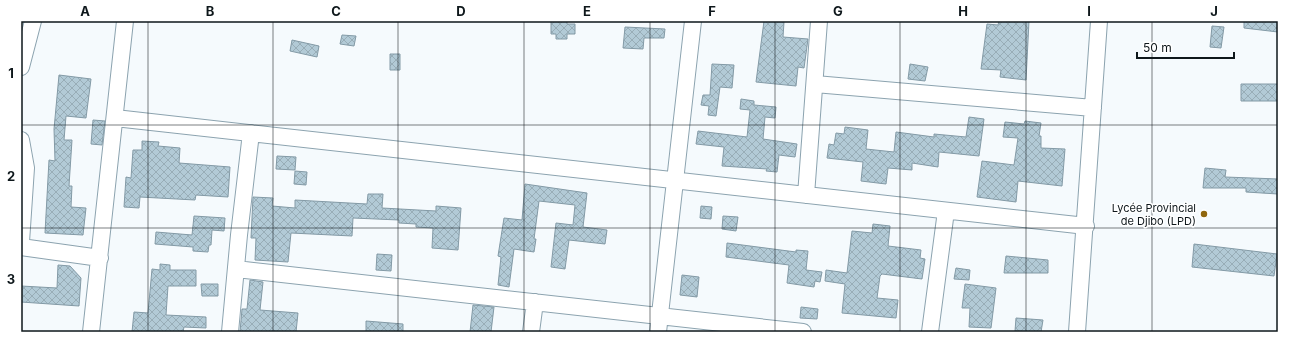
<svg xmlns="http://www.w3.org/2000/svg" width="1299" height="353" font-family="Inter,sans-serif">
	<defs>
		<pattern id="building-cross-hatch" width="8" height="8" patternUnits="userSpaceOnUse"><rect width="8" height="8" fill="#b2cad6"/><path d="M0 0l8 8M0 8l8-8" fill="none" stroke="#98adb7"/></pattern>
	</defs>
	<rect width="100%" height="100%" fill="#f5fafd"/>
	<!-- building -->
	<path fill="url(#building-cross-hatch)" stroke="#839aa6" d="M551,21H567V24H575V34H567V39H556V34H551Z
		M764,21L784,22L783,37L808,39L804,68L798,67L796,86L756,82Z
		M999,21H1029L1026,80L1000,77L1001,70L981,69L987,24L998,25Z
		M1244,21H1278V32L1244,28Z
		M1212,26L1224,27L1221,48L1210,47Z
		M625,27L665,29L664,38H644L643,49L623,48Z
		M342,35L356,36L354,46L340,44Z
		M292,40L319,46L317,57L290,51Z
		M390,54H400V70H390Z
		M712,64L734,65L732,88L720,87L716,116L708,115L709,106L701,105L703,95H710Z
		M910,64L928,67L925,81L908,79Z
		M59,75L91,79L86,118L66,116L64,140H72L69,186H72L71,207L86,208L83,235L45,233L49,160L55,161L54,129Z
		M1241,84H1278V101H1241Z
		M741,99L754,101V105L776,107L775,118L765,117L763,139L797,144L795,157L779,155L777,172L766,171L767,169L722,166L724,147L696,144L698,131L747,137L750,110L740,109Z
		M969,117L984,119L979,156L939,152L938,167L912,163V170L888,168L886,184L861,181L863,162L827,158L829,144L834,145L836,133L844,134L845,127L868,130L866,149L894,152L896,132L934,137V134L966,137Z
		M93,120L105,121L102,145L91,144Z
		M1025,121L1041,123L1039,136H1041V148L1065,149L1062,186L1018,181L1016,202L977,197L982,161L1014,165L1018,138L1003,137L1005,122L1024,124Z
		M142,141L159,142L158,146L180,148L179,163L230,167L228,197L196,195L195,200L140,197L139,208L124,207L126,177L131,178L133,150H142Z
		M277,156L296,157L295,170L276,169Z
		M1205,168L1226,170L1225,177L1278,179V194L1246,192V188H1203Z
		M295,171L307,172L306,185L294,184Z
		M525,184L587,193L583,227L607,230L605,244L569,240L565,269L551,267L556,223L573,225L575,205L539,201L534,239H536L534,252L514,249L509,287L498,285L501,257L498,256L504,218L522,220Z
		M368,194H383L382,208L436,211V206L461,208L458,250L432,248L433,228L416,227V224L399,223V220L353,218L352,236L291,233L288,262L255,260L256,238H251L253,197L273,198L272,206L295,208V200L367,204Z
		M701,206L712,207L711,219L700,218Z
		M194,216L225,218L224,231L212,230L211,245H209L208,252L193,251V247L155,244L156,232L192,235Z
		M723,216L738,217L736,231L722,229Z
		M873,224L890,226L888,246L921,250L920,258L925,259L922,279L882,274L880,276L877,298L898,300L896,318L842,313L845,284L825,281L826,270L847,273L852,231L872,233Z
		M727,243L796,252V250L808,251L806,270L822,272L820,282L815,281L814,287L787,283L789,265L726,257Z
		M1194,244L1277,254L1274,276L1192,267Z
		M377,254L392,255L391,271L376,270Z
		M1006,256L1048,260V273H1004Z
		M160,264L170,265V270H196V286H168L166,315L206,317V328L184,327L183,332H132L134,312L148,313L152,269L160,270Z
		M58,265L70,266L81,278L79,306L21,302V286L57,288Z
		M956,268L970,270L969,280L954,279Z
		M682,275L699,277L697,297L680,295Z
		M250,280L263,282L260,310L298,313L296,332H240L242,309H247Z
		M201,284H218V296H202Z
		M965,284L996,288L991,328L969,327L970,308H962Z
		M473,305L494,307L491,332H470Z
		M801,307L818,309L817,319L800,318Z
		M1016,318L1043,320L1041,332L1015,331Z
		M366,321L403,324V332H366Z"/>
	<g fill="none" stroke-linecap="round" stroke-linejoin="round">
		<!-- street casing -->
		<g stroke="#8ca3af" stroke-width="18">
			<path id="street" d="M21,67L33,21
				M815,84L1093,108
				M115,118L1086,226
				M21,140L26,168L21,242
				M806,195L819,21
				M21,247L100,258
				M236,269L803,332
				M91,332L125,21
				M230,332L239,235L251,133
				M531,332L535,302
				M658,332L693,21
				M930,332L946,211
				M1077,332L1099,21"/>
		</g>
		<!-- street -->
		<use href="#street" stroke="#fff" stroke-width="16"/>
	</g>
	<!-- grid -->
	<path fill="none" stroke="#0e171b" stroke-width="1" stroke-opacity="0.55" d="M148,21V332M273,21V332M398,21V332M524,21V332M650,21V332M775,21V332M900,21V332M1026,21V332M1152,21V332M21,125H1278M21,228H1278"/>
	<!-- markers -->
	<circle fill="#90660d" stroke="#fff" stroke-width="1.5" cx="1204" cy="214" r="4"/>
	<g text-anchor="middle" stroke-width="3" stroke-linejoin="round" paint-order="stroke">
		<!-- poi labels -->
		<g font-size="11" fill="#0e171b" stroke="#fff" text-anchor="end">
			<text x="1196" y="212">Lycée Provincial<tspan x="1196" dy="13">de Djibo (LPD)</tspan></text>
		</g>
	</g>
	<!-- border -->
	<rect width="1299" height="353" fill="none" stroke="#ffffff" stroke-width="44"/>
	<!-- scale -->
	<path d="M1137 52v6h97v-6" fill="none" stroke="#0e171b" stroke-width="2"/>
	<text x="1143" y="52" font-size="12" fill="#0e171b" stroke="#ffffff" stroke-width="3" paint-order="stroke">50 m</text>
	<rect x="22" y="22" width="1255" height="309" fill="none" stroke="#0e171b" stroke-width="1.5"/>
	<g font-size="13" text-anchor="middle" font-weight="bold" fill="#0e171b">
		<text x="85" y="16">A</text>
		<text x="210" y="16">B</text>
		<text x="336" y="16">C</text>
		<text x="461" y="16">D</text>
		<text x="587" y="16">E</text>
		<text x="712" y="16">F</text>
		<text x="838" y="16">G</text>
		<text x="963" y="16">H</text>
		<text x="1089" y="16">I</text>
		<text x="1214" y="16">J</text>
		<text x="11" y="78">1</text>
		<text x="11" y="181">2</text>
		<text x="11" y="284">3</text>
	</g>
</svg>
